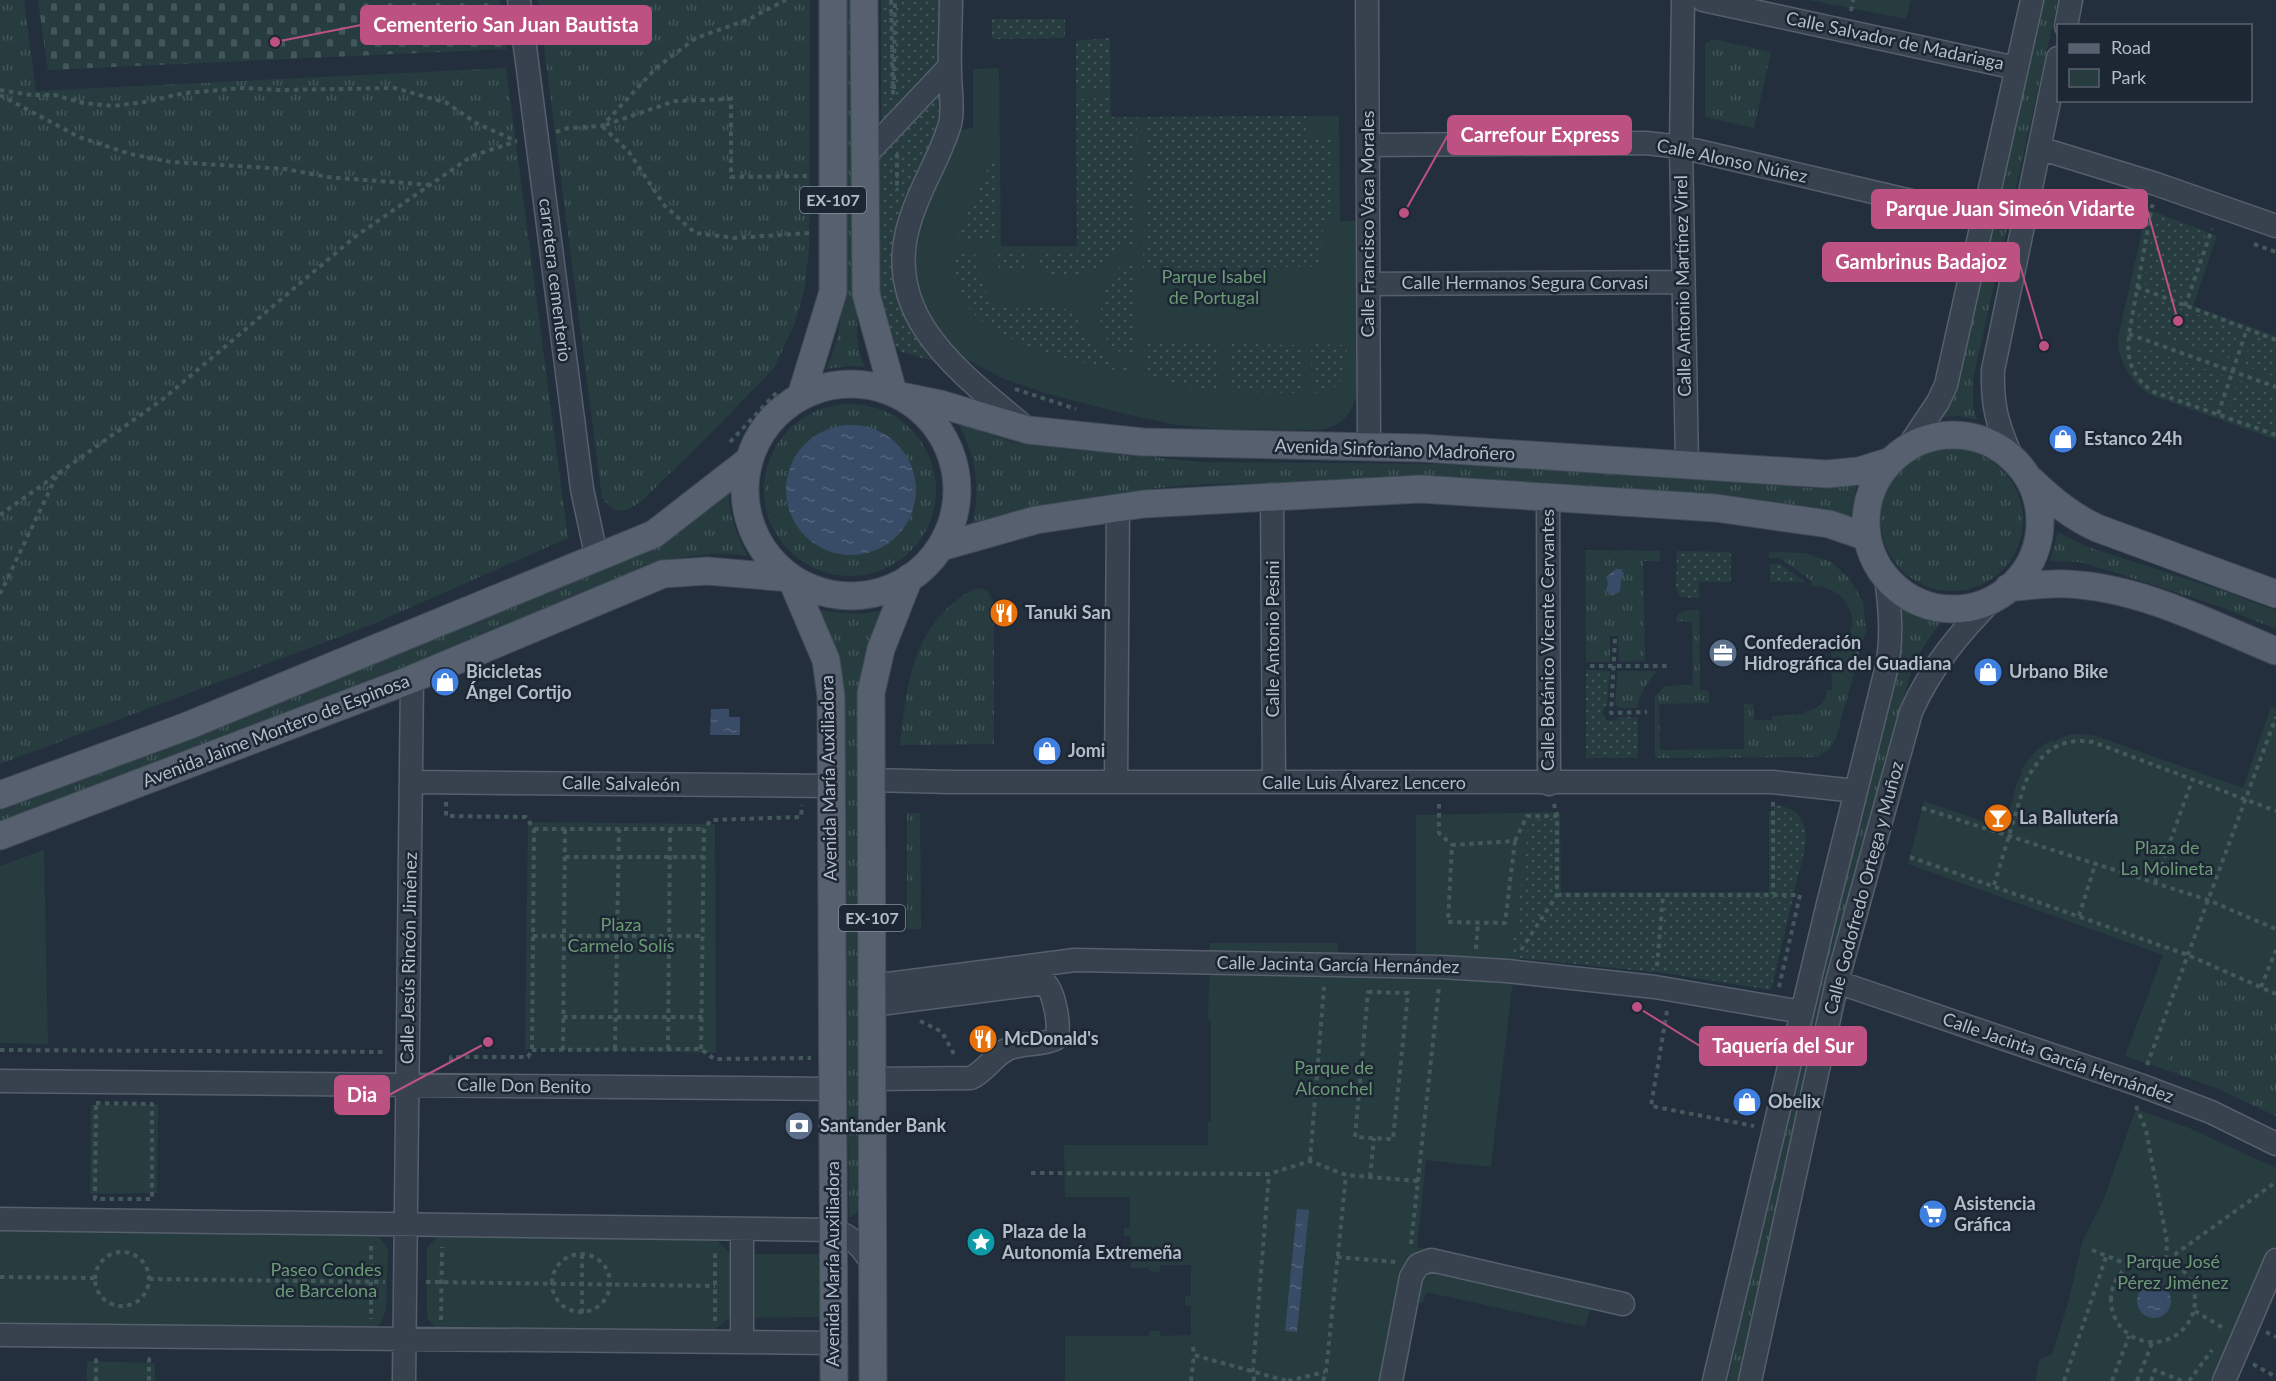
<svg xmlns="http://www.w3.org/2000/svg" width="2276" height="1381" font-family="Lato,sans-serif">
	<defs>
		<pattern id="grass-tufts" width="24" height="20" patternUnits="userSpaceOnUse" patternTransform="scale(1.5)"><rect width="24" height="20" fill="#263c3f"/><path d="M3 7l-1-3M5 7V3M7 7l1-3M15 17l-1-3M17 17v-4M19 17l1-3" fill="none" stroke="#435659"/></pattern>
		<pattern id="cemetery-stones" width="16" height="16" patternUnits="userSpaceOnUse" patternTransform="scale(1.5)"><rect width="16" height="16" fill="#263c3f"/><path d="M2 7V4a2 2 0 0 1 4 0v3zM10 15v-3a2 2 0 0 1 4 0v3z" fill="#435659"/></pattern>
		<pattern id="garden-dots" width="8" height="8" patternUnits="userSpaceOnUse" patternTransform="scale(1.5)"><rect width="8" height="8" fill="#263c3f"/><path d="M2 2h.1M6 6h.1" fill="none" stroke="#435659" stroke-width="1.8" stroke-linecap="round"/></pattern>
		<pattern id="water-ripples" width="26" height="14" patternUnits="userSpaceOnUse" patternTransform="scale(1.5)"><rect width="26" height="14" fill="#394c67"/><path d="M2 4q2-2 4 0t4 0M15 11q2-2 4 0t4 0" fill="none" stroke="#53647b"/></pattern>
	</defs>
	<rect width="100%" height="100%" fill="#242f3e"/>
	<!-- grass -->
	<path fill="url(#grass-tufts)" d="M0,0H24L36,91L506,68L568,538L373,624L0,764Z
		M538,0H810L809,248L805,287L795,323L774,368L719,425L644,499C626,512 617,517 602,498Z
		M841,0H855L857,331L859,352L865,367L849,366L826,369C836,347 841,327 842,303Z
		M2044,0H2058L1973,379V407L1977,420L1959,416L1940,417L1950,405L1959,380Z
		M1712,39L1771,52L1754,128L1705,117V44Z
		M764 490a86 86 0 1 1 172 0a86 86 0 1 1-172 0Z
		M956,420L987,434L1020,444L1201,462L1438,464L1708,477L1808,488H1830L1857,484L1850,518L1827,509L1726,495L1438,481L1204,484L1156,488L1028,510L972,524C982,487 975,452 956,420Z
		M1881 520a71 71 0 1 1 142 0a71 71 0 1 1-142 0Z
		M729,489C728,514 736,535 748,556C714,551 681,556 649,565L244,733L0,824V808L238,719Z
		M2058,532L2085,546L2227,592L2276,611V629L2221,607L2123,575L2080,562L2050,561Z
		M1585,550L1660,551V561H1643L1645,661L1619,662L1618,636H1610V662H1586Z
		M1769,552L1805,553L1831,562L1849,578L1863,602L1866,630L1835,741L1828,750L1818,757L1655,758V696L1665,686L1693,685L1692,622L1676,621C1678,608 1689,611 1699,610L1700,690L1709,691V703L1659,704L1660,750L1744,749V704H1753L1754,720H1772V716L1805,714L1806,711C1818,710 1826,702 1827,690H1832L1831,651C1869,633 1852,585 1811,586L1812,581L1780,558H1769Z
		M980,588L988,592L994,604V744L900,745C906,693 910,640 952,604C960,598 970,589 980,588Z
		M815,609C840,614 863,616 887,609L860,1211L849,1218L844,689L837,660Z
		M1901,609L1941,623C1925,642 1914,660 1908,683L1860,855L1823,1005L1742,1381H1728L1810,1002L1846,851L1898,669L1903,633Z
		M1618,671H1657C1648,683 1639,691 1638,708H1620L1615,704Z
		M907,813H920L921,929H907Z
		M2199,970L2276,1003V1116L2216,1088L2164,1069Z"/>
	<!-- cemetery -->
	<path fill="url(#cemetery-stones)" d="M38,0H500L507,49L48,70Z"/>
	<!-- park -->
	<path fill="#263c3f" d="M1809,0H1911L1906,19Z
		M1110,38L1111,117L1339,116L1340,221H1356L1357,392C1354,413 1341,426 1321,430L1220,429L1177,425L1129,415L1048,394L1004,379L955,353L921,304L914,270L922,215L959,130L973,128V69L999,68L1001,246H1077L1076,41Z
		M2147,209L2217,236L2193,306L2276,336V440L2148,394C2129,380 2118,361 2118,337Z
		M2271,706L2276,709V1003L2199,970L2164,1069L2125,1056L2163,955L1908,864L1924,801L2005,829L2017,782L2022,773L2020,772C2028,758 2038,747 2052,740L2054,742C2068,732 2080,733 2096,736L2243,788Z
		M1777,805C1796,808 1806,820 1806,840L1771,990L1659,972L1519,958L1512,988L1491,1167L1426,1160L1417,1247L1598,1284L1585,1327L1426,1292L1423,1303L1418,1302L1401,1381H1065V1336H1149V1331H1160V1336L1191,1335V1306L1185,1305V1296H1191V1265H1160V1272L1149,1271V1268H1131V1237L1124,1236V1228H1130V1197H1065L1064,1145H1208V1122H1211V1020H1208L1210,943H1338V955H1416V815L1560,812L1561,892H1769V812Z
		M528,822L715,824L716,1053L525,1049Z
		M44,850L48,1044L0,1043V866Z
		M158,1104L157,1193L90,1194L91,1105Z
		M2136,1109L2189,1128L2276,1168V1277L2233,1381H2035L2040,1359L2052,1354L2068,1303L2083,1239L2103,1201Z
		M0,1226L372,1230L388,1248L386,1310L381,1323L370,1331L0,1328Z
		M452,1231L710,1233L730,1254L732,1316L708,1335L448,1332L434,1326L427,1318V1248L437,1237Z
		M749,1254H823V1317L749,1318Z
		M87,1361L155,1363V1381H87Z"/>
	<!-- garden -->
	<path fill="url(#garden-dots)" d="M881,0H942V61L884,124L881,119Z
		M992,19H1065V38L992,39Z
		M1110,38L1111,91H1076V41Z
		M936,94H942V119L903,223L932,354V359L929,360L901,352L889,340L877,301L876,157Z
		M1111,98V117H1137L1134,247H1119C1098,270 1081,282 1048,274L1039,263L1040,250H1077L1080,247L1077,246L1076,99Z
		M1306,116V136H1331V223L1323,224L1322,258L1315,267L1143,268L1147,117Z
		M995,159L996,240H957C964,212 984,188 990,160Z
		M2155,213L2207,232L2183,300L2144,284Z
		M955,250H974C978,264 984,298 998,305C1017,315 1042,300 1063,308C1079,315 1087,338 1098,351C1108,362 1121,366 1135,371V375C1087,363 987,346 963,299C956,286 955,265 955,250Z
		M993,250H1027C1027,269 1023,274 1003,272L994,263Z
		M1134,259L1135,347V361C1121,354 1107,345 1102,330C1095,311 1111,261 1134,259Z
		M2142,294L2239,330L2228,360L2136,328Z
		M2253,335L2276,344V377L2243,365Z
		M1144,344H1217V392L1144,376Z
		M1229,344L1302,345V393L1229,392Z
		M1311,344L1347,345C1347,375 1345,391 1312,393Z
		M2134,345L2223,375L2212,408C2180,397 2130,390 2134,345Z
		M2238,380L2276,394V430L2227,413Z
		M1677,551L1731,552V582H1699V598L1681,597L1676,589Z
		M1770,564H1780L1805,582H1770Z
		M1586,670L1610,671L1607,704L1602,712L1606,720L1615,721L1620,717H1638V758H1586Z
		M1777,805C1823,812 1801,862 1794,891L1777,890Z
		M1529,819H1554L1553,896L1512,958L1513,931H1516Z
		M1793,897L1771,990L1659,972L1665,898Z
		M1559,898H1659L1654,972L1519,958Z"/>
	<!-- water -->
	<path fill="url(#water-ripples)" d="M786 490a65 65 0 1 1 130 0a65 65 0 1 1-130 0Z
		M1616,569H1621L1624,574L1621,581L1620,592L1612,595L1606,591L1608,583L1606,577Z
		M711,709H729V717H740V735H710Z
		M1297,1209L1309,1210L1297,1332L1285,1331Z
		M2137 1301a17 17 0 1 1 34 0a17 17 0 1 1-34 0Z"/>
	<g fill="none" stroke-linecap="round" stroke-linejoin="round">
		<!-- minor casing -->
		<g stroke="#565f6c" stroke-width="25">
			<path id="minor" d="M519,0L582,489L597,559
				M951,0C951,24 949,49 950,73C950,89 954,109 950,124C940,158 920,187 910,221C879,318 964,375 1027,429
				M1367,0L1369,447
				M1683,0L1681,147L1687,464
				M1703,0L2016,68
				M2066,26L2071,0
				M1368,145L1646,143L1681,147L1984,218
				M2039,148L2156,184L2276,226
				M865,156L950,66
				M1368,284L1682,282
				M1908,447L1938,402L1946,385L2032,0
				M2011,456C1997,423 1992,406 1993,370L2058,58
				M1272,495L1274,782
				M1548,497L1549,784
				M871,780L951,782H1772L1856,791
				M411,782L831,786
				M1116,782L1118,508
				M1837,982L2140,1085L2211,1112L2276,1144
				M872,986L1075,960L1442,967L1507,971L1655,987L1802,1012
				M872,1005L1045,983C1054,991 1062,1030 1055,1039C1041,1046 1023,1042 1008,1049C994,1055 986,1071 971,1078L872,1079
				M0,1081L833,1089
				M0,1219L833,1230C853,1237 862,1247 873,1265
				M742,1229V1342
				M0,1335L834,1343
				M404,1381L412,679
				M1391,1381L1411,1277L1418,1265L1431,1260L1623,1304
				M1714,1381L1826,912L1886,670C1893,639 1890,608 1886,577
				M1750,1381L1837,982L1911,712C1931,667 1960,632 1995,597
				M2224,1381L2276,1260"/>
		</g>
		<!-- major casing -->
		<g stroke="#414a57" stroke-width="29">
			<path id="major" d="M864,0L866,294L893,392
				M745 490a106 106 0 1 1 212 0a106 106 0 1 1-212 0Z
				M801,396L833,292V0
				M901,396L940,404L1028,430L1143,442L1422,448L1827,474L1859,471L1891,461
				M1866 522a87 87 0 1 1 174 0a87 87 0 1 1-174 0Z
				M2032,481C2052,500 2071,516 2097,528L2276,594
				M941,547L1036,520L1144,504L1420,489L1716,508L1829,524L1867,537
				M2008,588C2027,586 2048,583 2067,584C2140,587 2210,624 2276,651
				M0,795L187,726L654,534L748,461
				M0,836L412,679L663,574L707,571L791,578L826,660L831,696L834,1381
				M873,1381L871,693L881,649L909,578"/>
		</g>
		<!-- path -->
		<path stroke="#44595c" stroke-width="4" stroke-dasharray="4.5 4.5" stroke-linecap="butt" d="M891,0L893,95
			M1851,11L1853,0
			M894,89L895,0
			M0,90L31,95H55L83,103L114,106L144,102L185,93L244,88L280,90L395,88L447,103L476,123L516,141
			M0,95L79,137L130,154L171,162L286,169L327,177L431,185
			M556,132L568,128L602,126L656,68L696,38L747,20L786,0
			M897,154V191
			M2154,207L2152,206L2129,334C2126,360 2132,378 2154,392L2276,435
			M809,233L735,238L695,233L664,205L629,152L602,126L675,101L731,99V177L811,176
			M2254,244L2276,252
			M2137,287L2276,340
			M2185,306L2212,229
			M2129,334L2276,387
			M1015,389L1076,409
			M2218,414L2247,329
			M730,442L778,391
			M0,515L163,399L356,236L472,156L517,141
			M0,594L57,475
			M1615,639L1611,713L1647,712
			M1590,666H1668
			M446,802V816L526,817L534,829L532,1050L528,1057H451V1064
			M1773,802V894
			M1439,804V833L1452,845
			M1922,808L2208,900L2276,929
			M534,829H704
			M1515,841L1505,923L1448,922L1452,845Z
			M1515,841L1527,816H1557
			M565,857H703
			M1910,857L2188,955L2276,994
			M2155,883L2193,778
			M1994,885L2025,783C2040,753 2058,737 2093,742L2276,811
			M1557,895H1800L1779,987
			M2079,916L2096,862
			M533,936H702
			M1476,949L1478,923
			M1521,950L1557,895V816L1554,804
			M1657,966L1663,895
			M2261,987L2276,950
			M1368,992L1408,993L1393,1139L1355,1137Z
			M1667,1011L1651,1106L1754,1126
			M563,1017H702
			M920,1021L942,1032L955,1056
			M615,1049L619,829
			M668,1049L670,829
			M701,1049L704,829L711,820L801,817L802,805
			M0,1050L386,1052
			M532,1050L701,1049L714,1059L811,1058
			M563,1050L565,828
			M1318,1065L1361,1067
			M2147,1065L2276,717
			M96,1103L152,1104V1199H95Z
			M2136,1106L2146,1130L2167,1242L2166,1260
			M1310,1161L1324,987
			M1031,1173L1269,1174L1310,1161L1346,1175L1419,1181
			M1370,1177L1374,1138
			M1411,1244L1439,987
			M371,1246V1319
			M2092,1250L2129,1265
			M95 1279a27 27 0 1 1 54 0a27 27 0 1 1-54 0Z
			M552 1283a29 29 0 1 1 58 0a29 29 0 1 1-58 0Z
			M1337,1257L1396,1262
			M2111 1300a42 42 0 1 1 84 0a42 42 0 1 1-84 0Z
			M2167,1260L2276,1182
			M0,1277L94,1278
			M149,1279L385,1282
			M426,1282L715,1286
			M2195,1311L2225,1329
			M582,1313V1254
			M441,1320L442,1247
			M715,1321V1250
			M2266,1332L2276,1337
			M1193,1347L1194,1355L1287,1381
			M148,1359H149V1381
			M2253,1364L2276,1377
			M96,1381V1360H98
			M1191,1381L1194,1355
			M1254,1381L1253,1370L1269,1174
			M1288,1381L1325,1372
			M1323,1381L1326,1372L1346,1175
			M2064,1381L2106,1257
			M2112,1381L2129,1336
			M2137,1381L2152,1343
			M2151,1381L2155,1370L2182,1381
			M2189,1381L2212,1350"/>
		<!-- minor -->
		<use href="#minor" stroke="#38414e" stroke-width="22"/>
		<!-- major -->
		<use href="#major" stroke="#56606e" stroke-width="27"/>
	</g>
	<!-- icons -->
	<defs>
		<g id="shop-disc" transform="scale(1.5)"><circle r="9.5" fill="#3f7fe0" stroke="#1d2633"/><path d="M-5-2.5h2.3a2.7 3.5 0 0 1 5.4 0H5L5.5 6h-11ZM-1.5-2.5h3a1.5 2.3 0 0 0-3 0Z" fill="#fff"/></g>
		<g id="restaurant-disc" transform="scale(1.5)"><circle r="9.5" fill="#e8710a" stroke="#1d2633"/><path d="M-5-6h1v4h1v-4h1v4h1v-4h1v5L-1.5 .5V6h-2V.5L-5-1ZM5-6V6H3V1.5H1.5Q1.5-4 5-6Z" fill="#fff"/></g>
		<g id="office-disc" transform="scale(1.5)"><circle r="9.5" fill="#5c6f8a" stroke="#1d2633"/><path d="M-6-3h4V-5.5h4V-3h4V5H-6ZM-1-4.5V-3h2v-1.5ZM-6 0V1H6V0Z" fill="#fff"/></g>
		<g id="bar-disc" transform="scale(1.5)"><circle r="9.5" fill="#e8710a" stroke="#1d2633"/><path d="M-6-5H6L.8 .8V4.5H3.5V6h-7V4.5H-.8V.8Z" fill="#fff"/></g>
		<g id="bank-disc" transform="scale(1.5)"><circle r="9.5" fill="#5c6f8a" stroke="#1d2633"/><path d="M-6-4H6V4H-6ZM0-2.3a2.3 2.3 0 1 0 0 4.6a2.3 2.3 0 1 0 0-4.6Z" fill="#fff"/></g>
		<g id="supermarket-disc" transform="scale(1.5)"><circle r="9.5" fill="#3f7fe0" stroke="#1d2633"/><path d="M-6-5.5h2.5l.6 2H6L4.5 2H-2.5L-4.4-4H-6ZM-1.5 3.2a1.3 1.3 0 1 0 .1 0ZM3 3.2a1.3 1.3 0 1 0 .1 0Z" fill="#fff"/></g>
		<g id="sight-disc" transform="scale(1.5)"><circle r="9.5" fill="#0f9aa8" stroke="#1d2633"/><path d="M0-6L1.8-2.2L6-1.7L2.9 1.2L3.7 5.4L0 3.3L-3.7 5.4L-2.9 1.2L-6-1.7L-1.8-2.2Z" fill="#fff"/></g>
	</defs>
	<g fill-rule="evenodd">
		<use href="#shop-disc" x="2063" y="439"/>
		<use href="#restaurant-disc" x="1004" y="613"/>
		<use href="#office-disc" x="1723" y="653"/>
		<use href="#shop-disc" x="1988" y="672"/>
		<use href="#shop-disc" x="445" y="682"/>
		<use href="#shop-disc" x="1047" y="751"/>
		<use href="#bar-disc" x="1998" y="818"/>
		<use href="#restaurant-disc" x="983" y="1039"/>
		<use href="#shop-disc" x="1747" y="1102"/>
		<use href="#bank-disc" x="799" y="1126"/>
		<use href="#supermarket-disc" x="1933" y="1214"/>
		<use href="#sight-disc" x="981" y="1242"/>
	</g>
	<g text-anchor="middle" stroke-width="5" stroke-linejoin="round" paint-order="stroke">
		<!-- shield labels -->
		<g fill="#1d2633" stroke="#878f9c" stroke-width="1.5">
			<rect x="800" y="187" width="66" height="26" rx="4.5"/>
			<rect x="839" y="905" width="66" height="26" rx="4.5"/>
		</g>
		<g font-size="16" font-weight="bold" fill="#b4bcc9">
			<text x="833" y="206">EX-107</text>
			<text x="872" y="924">EX-107</text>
		</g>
		<!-- street labels -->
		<g font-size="18" fill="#b4bcc9" stroke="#1d2633">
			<text transform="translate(1895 41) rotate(12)" y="6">Calle Salvador de Madariaga</text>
			<text transform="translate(1732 161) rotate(12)" y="6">Calle Alonso Núñez</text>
			<text transform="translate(1368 224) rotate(-90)" y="6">Calle Francisco Vaca Morales</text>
			<text transform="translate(555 280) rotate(83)" y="6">carretera cementerio</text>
			<text x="1525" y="289">Calle Hermanos Segura Corvasi</text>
			<text transform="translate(1683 286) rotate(-91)" y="6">Calle Antonio Martínez Virel</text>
			<text transform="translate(1395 450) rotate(2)" y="6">Avenida Sinforiano Madroñero</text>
			<text transform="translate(1273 639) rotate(-90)" y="6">Calle Antonio Pesini</text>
			<text transform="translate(1548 640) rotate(-90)" y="6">Calle Botánico Vicente Cervantes</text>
			<text transform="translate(276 731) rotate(-21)" y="6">Avenida Jaime Montero de Espinosa</text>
			<text transform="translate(829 778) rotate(-91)" y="6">Avenida María Auxiliadora</text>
			<text x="1364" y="789">Calle Luis Álvarez Lencero</text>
			<text transform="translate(621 784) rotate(1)" y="6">Calle Salvaleón</text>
			<text transform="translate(1864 888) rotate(-75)" y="6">Calle Godofredo Ortega y Muñoz</text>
			<text transform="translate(409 958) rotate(-89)" y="6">Calle Jesús Rincón Jiménez</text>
			<text transform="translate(1338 965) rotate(1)" y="6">Calle Jacinta García Hernández</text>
			<text transform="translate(2058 1058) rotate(19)" y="6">Calle Jacinta García Hernández</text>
			<text transform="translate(524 1086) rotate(1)" y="6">Calle Don Benito</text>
			<text transform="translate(833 1264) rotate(-90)" y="6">Avenida María Auxiliadora</text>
		</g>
		<!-- park labels -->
		<g font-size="18" fill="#6b9a76" stroke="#1d2633">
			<text x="1214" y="283">Parque Isabel<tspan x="1214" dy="21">de Portugal</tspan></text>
			<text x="2167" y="854">Plaza de<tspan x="2167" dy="21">La Molineta</tspan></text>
			<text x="621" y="931">Plaza<tspan x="621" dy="21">Carmelo Solís</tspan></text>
			<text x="1334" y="1074">Parque de<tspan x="1334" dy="21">Alconchel</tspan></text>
			<text x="2173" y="1268">Parque José<tspan x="2173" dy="21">Pérez Jiménez</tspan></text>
			<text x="326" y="1276">Paseo Condes<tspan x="326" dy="21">de Barcelona</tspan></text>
		</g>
		<!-- poi labels -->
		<g font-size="18" font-weight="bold" fill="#b4bcc9" stroke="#1d2633" text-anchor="start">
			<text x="2084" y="445">Estanco 24h</text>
			<text x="1025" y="619">Tanuki San</text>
			<text x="1744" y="649">Confederación<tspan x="1744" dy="21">Hidrográfica del Guadiana</tspan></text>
			<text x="466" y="678">Bicicletas<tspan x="466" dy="21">Ángel Cortijo</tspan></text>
			<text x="2009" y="678">Urbano Bike</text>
			<text x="1068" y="757">Jomi</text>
			<text x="2019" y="824">La Ballutería</text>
			<text x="1004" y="1045">McDonald's</text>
			<text x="1768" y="1108">Obelix</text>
			<text x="820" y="1132">Santander Bank</text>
			<text x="1954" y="1210">Asistencia<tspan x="1954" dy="21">Gráfica</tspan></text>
			<text x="1002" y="1238">Plaza de la<tspan x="1002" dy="21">Autonomía Extremeña</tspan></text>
		</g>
	</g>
	<!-- callouts -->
	<path fill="none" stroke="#bd5182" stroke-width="2" d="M275 42L361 25M1404 213L1448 135M2178 321L2147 209M2044 346L2019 262M1637 1007L1700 1046M488 1042L389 1095"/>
	<g fill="#bd5182" stroke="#1d2633" stroke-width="2">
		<circle cx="275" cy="42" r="6"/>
		<circle cx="1404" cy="213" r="6"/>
		<circle cx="2178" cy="321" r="6"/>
		<circle cx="2044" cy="346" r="6"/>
		<circle cx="1637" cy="1007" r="6"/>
		<circle cx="488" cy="1042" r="6"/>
	</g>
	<g fill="#bd5182" stroke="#bd5182" stroke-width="2">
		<rect x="361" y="6" width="290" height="38" rx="6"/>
		<rect x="1448" y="116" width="183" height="38" rx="6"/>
		<rect x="1872" y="190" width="275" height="38" rx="6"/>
		<rect x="1823" y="243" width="196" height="38" rx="6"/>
		<rect x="1700" y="1027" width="166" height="38" rx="6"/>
		<rect x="335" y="1076" width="54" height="38" rx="6"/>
	</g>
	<g font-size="20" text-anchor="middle" font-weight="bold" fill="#fff">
		<text x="506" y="32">Cementerio San Juan Bautista</text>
		<text x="1540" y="142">Carrefour Express</text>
		<text x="2010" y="216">Parque Juan Simeón Vidarte</text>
		<text x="1921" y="269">Gambrinus Badajoz</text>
		<text x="1783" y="1053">Taquería del Sur</text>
		<text x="362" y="1102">Dia</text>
	</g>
	<!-- legend -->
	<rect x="2057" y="24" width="195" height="78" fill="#1d2633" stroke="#59626f" stroke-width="1.5"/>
	<rect x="2069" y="44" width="30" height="9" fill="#56606e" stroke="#59626f" stroke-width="1.5"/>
	<text x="2111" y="54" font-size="18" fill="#b4bcc9">Road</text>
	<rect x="2069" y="69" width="30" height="18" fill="#263c3f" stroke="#59626f" stroke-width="1.5"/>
	<text x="2111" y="84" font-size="18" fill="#b4bcc9">Park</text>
</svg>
